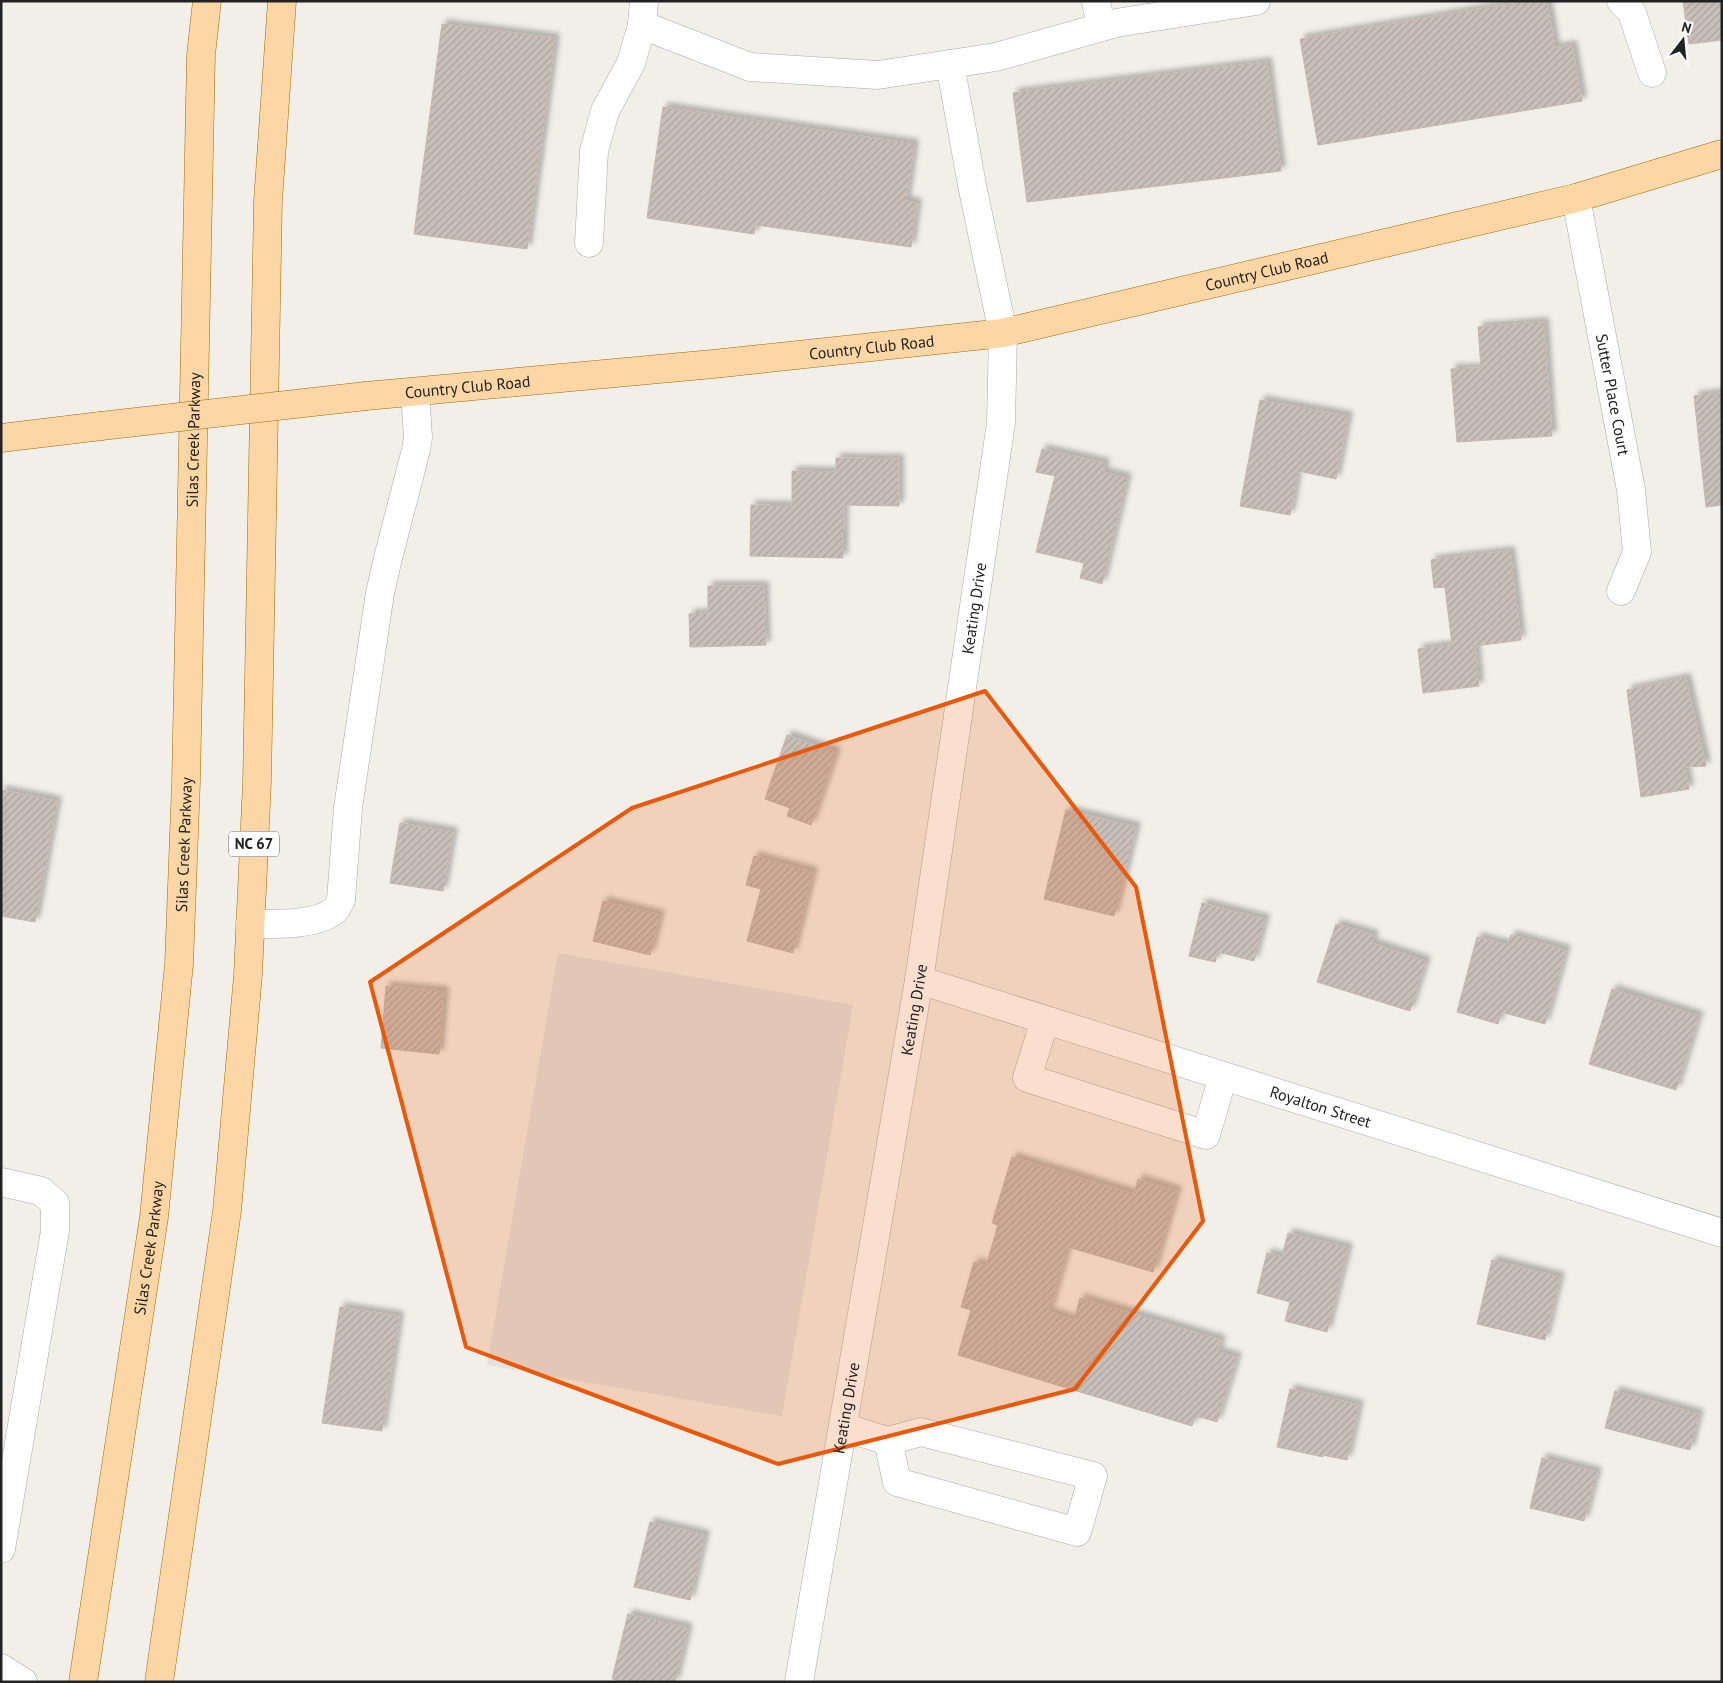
<svg xmlns="http://www.w3.org/2000/svg" width="1723" height="1683" font-family="'PT Sans',sans-serif">
	<defs>
		<pattern id="building-hatch" width="6" height="6" patternUnits="userSpaceOnUse" patternTransform="scale(1.25)"><rect width="6" height="6" fill="#c7bfb8"/><path d="M-1 1l2-2M0 6l6-6M5 7l2-2" fill="none" stroke="#aba49e"/></pattern>
		<filter id="shadow"><feDropShadow dx="4.5" dy="-4.5" stdDeviation="2.5" flood-color="#0004"/></filter>
	</defs>
	<rect width="100%" height="100%" fill="#f2efe9"/>
	<!-- parking -->
	<path fill="#e2e2e2" d="M558,953L853,1005L782,1416L487,1365Z"/>
	<!-- building -->
	<path fill="url(#building-hatch)" stroke="#c4b6ab" filter="url(#shadow)" d="M1528,1H1547L1555,48L1572,45L1582,101L1318,145L1300,39Z
		M1683,1H1722V40L1689,44Z
		M442,24L555,38L527,249L414,234Z
		M1267,62L1281,171L1027,202L1013,93Z
		M663,107L914,144L906,201L917,203L911,247L756,225L754,234L647,218Z
		M1544,322L1552,436L1457,442L1451,369L1481,368L1478,327Z
		M1722,393V505L1706,507L1694,396Z
		M1260,400L1348,416L1336,479L1298,471L1290,515L1240,506Z
		M1042,449L1105,463L1103,472L1127,478L1102,584L1080,578L1084,563L1036,552L1055,476L1036,472Z
		M836,458L899,459V506L844,505L843,558L750,556L751,505L792,506V471L836,472Z
		M1510,551L1521,640L1475,646L1479,686L1423,693L1418,649L1452,645L1445,587L1434,588L1431,560Z
		M708,586H764L766,645L690,647L689,614L708,613Z
		M1686,678L1706,766L1685,767L1689,789L1641,797L1627,690Z
		M787,735L836,752L811,825L787,816L790,808L765,799Z
		M1,790L57,801L35,922L1,916Z
		M1066,810L1136,827L1114,916L1044,899Z
		M400,823L453,832L443,891L390,883Z
		M754,856L813,872L793,953L747,941L761,889L746,885Z
		M603,901L660,915L650,955L593,941Z
		M1202,903L1265,919L1254,961L1218,952L1215,962L1189,956Z
		M1336,924L1374,935L1372,943L1426,961L1410,1011L1317,982Z
		M1511,935L1566,950L1545,1024L1501,1012L1498,1024L1457,1012L1477,937L1508,945Z
		M386,986L444,991L439,1054L381,1048Z
		M1612,989L1699,1016L1676,1090L1589,1064Z
		M1012,1157L1134,1194L1138,1179L1177,1191L1153,1272L1068,1247L1049,1312L1074,1320L1080,1298L1221,1340L1218,1352L1237,1357L1217,1422L1196,1416L1192,1426L958,1355L971,1310L961,1307L974,1262L986,1266L998,1225L992,1223Z
		M1288,1233L1348,1248L1327,1332L1285,1321L1290,1302L1257,1293L1267,1253L1282,1257Z
		M1492,1260L1560,1277L1545,1340L1477,1324Z
		M340,1307L399,1316L382,1431L322,1423Z
		M1290,1389L1359,1405L1347,1460L1323,1455V1457L1277,1447Z
		M1615,1391L1699,1414L1690,1450L1605,1428Z
		M1542,1458L1597,1472L1584,1521L1530,1508Z
		M650,1522L705,1535L690,1600L634,1587Z
		M628,1614L688,1628L675,1682H622L612,1679Z"/>
	<g fill="none" stroke-linecap="round" stroke-linejoin="round">
		<!-- minor casing -->
		<g stroke="#a9a9a9" stroke-width="29">
			<g id="minor">
				<path d="M1096,1L1101,27"/>
				<path d="M1621,1L1632,13L1652,73"/>
				<path d="M642,25L750,67L878,75L996,57L1116,23L1256,1"/>
				<path id="s1" d="M1576,198L1631,490L1637,552L1621,591"/>
				<path d="M589,243L594,151L605,111L631,63L642,25L644,1"/>
				<path d="M250,924C273,924 317,926 335,910C338,907 339,903 341,900L348,808L380,593L388,558L416,450L418,437L415,392"/>
				<path id="s2" d="M919,980L1722,1233"/>
				<path d="M1045,1020L1027,1078L1206,1135L1223,1076"/>
				<path d="M1,1182L41,1191L55,1203V1231L1,1549"/>
				<path d="M843,1427L888,1441L921,1432L1093,1476L1077,1532L897,1482L888,1441"/>
				<path d="M1,1668L23,1682"/>
				<path id="s3" d="M799,1682L919,980L1001,423L1003,333L972,185L950,64"/>
			</g>
		</g>
		<!-- major casing -->
		<g stroke="#a06b00" stroke-width="29">
			<g id="major">
				<path id="s4" d="M366,396L713,364L1003,333L1576,198L1722,154"/>
				<path d="M1,438L101,426"/>
				<path id="s5" d="M83,1682L154,1217L179,964L186,782L201,55L207,1"/>
				<path d="M159,1682L227,1211L248,975L257,782L268,201L282,1"/>
			</g>
		</g>
		<!-- minor -->
		<use href="#minor" stroke="#fff" stroke-width="28"/>
		<!-- major -->
		<use href="#major" stroke="#fcd6a4" stroke-width="28"/>
		<!-- major-bridge casing -->
		<g stroke="#a06b00" stroke-width="29" stroke-linecap="butt">
			<path id="major-bridge" d="M101,426L366,396"/>
		</g>
		<!-- major-bridge -->
		<use href="#major-bridge" stroke="#fcd6a4" stroke-width="28"/>
	</g>
	<!-- marked area -->
	<path fill="#e8590c" fill-opacity="0.2" stroke="#e8590c" stroke-width="4" stroke-linejoin="round" d="M985,691L1136,887L1203,1221L1075,1389L778,1464L466,1347L370,982L632,808Z"/>
	<g text-anchor="middle" stroke-width="5" stroke-linejoin="round" paint-order="stroke">
		<!-- shield labels -->
		<rect fill="#fff" stroke="#646464" stroke-width="1" x="229" y="831.5" width="50" height="25" rx="4"/>
		<g font-size="15" font-weight="bold" fill="#222">
			<text x="254" y="849">NC 67</text>
		</g>
		<!-- street labels -->
		<g font-size="16" fill="#222" stroke="#fff">
			<text dy="6" stroke="none"><textPath href="#s4" startOffset="911">Country Club Road</textPath></text>
			<text dy="6" stroke="none"><textPath href="#s4" startOffset="508">Country Club Road</textPath></text>
			<text dy="6" stroke="none"><textPath href="#s4" startOffset="102">Country Club Road</textPath></text>
			<text dy="6" stroke="none"><textPath href="#s1" startOffset="200">Sutter Place Court</textPath></text>
			<text dy="6" stroke="none"><textPath href="#s5" startOffset="1249">Silas Creek Parkway</textPath></text>
			<text dy="6" stroke="none"><textPath href="#s3" startOffset="1088">Keating Drive</textPath></text>
			<text dy="6" stroke="none"><textPath href="#s5" startOffset="844">Silas Creek Parkway</textPath></text>
			<text dy="6" stroke="none"><textPath href="#s3" startOffset="682">Keating Drive</textPath></text>
			<text dy="6" stroke="none"><textPath href="#s2" startOffset="421">Royalton Street</textPath></text>
			<text dy="6" stroke="none"><textPath href="#s5" startOffset="439">Silas Creek Parkway</textPath></text>
			<text dy="6" stroke="none"><textPath href="#s3" startOffset="278">Keating Drive</textPath></text>
		</g>
	</g>
	<!-- border -->
	<rect width="1723" height="1683" fill="none" stroke="#222222" stroke-width="5"/>
	<!-- north arrow -->
	<g transform="translate(1683 40) rotate(16)" stroke="#ffffff" stroke-width="4" paint-order="stroke">
	<path d="M0-4L9 19L0 12L-9 19Z" fill="#222222"/>
	<text y="-8" font-size="14" font-weight="bold" text-anchor="middle" fill="#222222">N</text>
	</g>
</svg>
